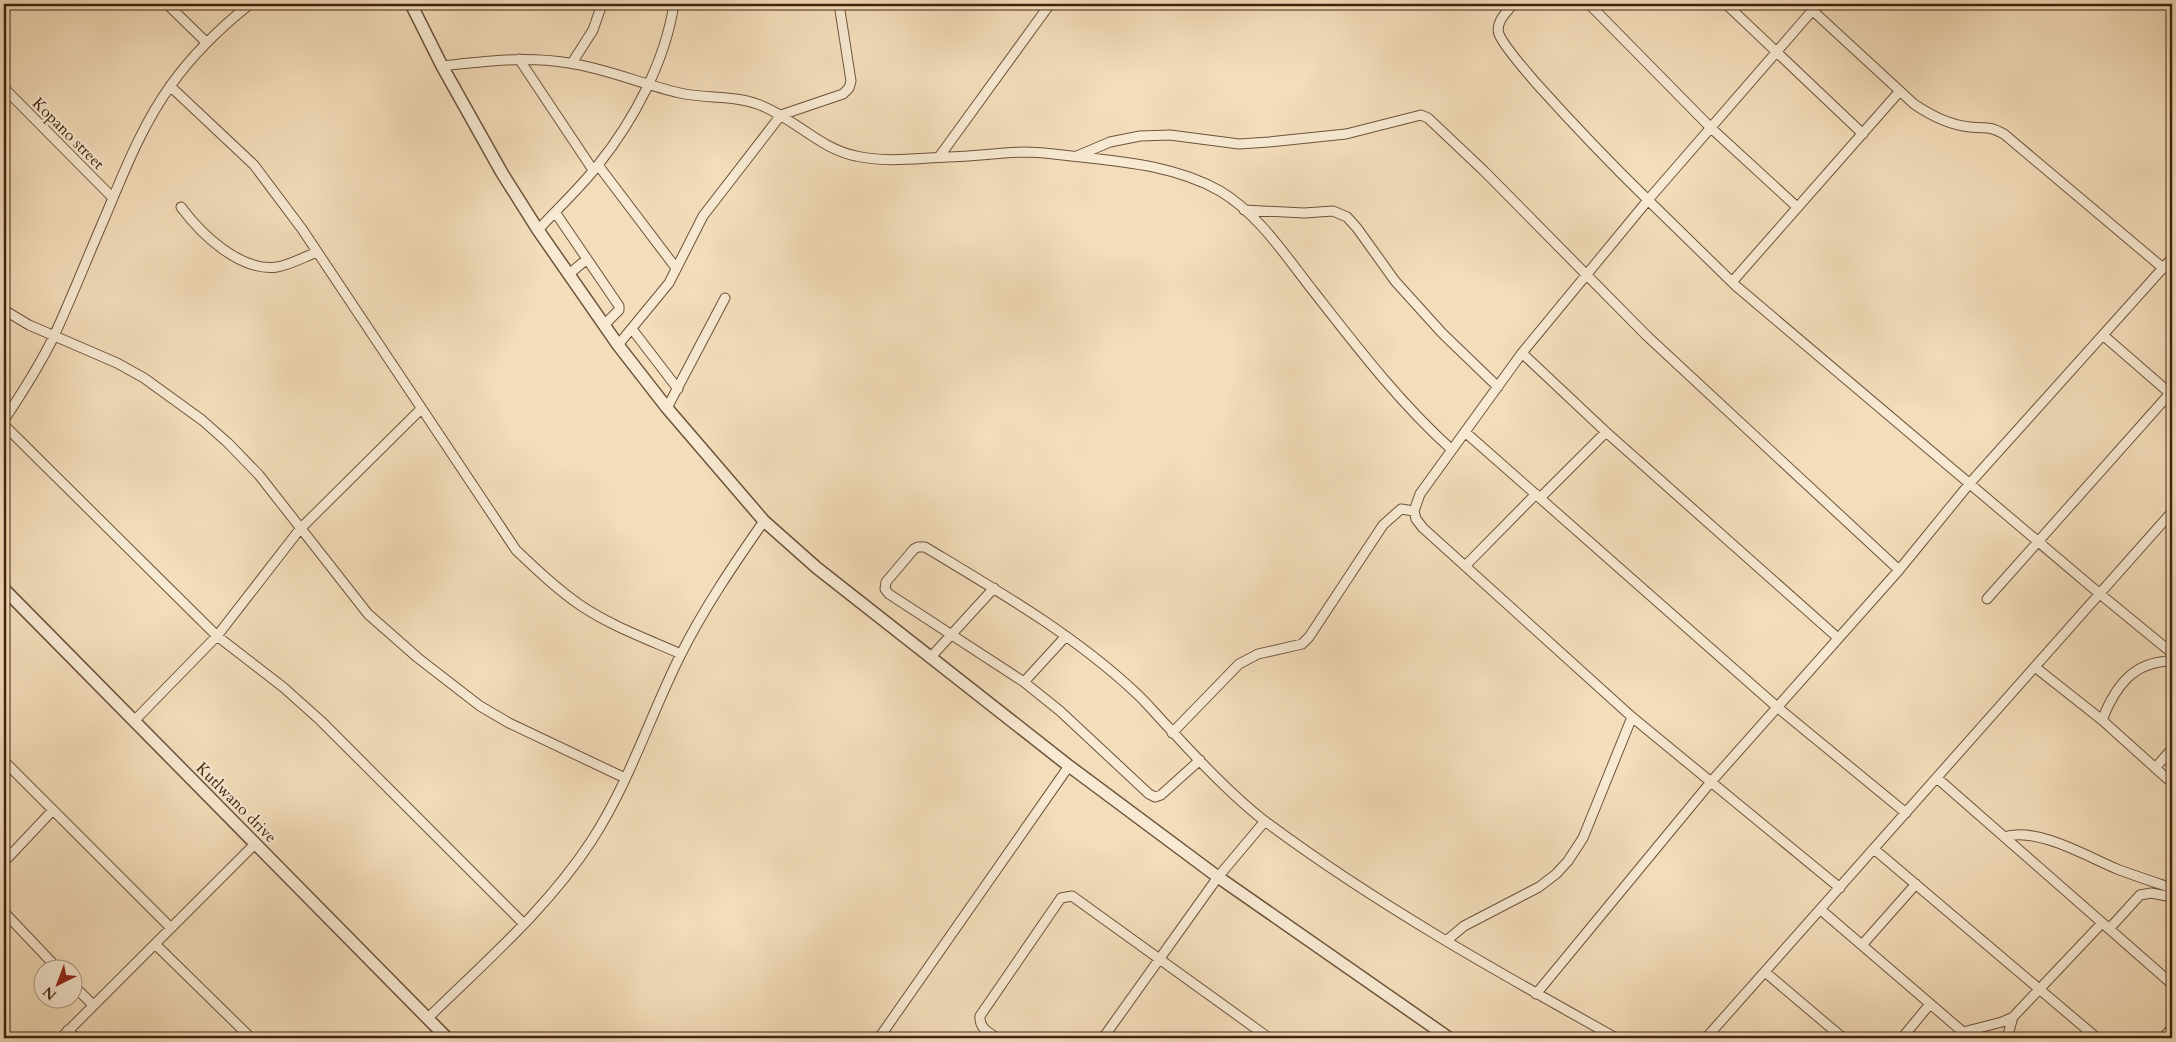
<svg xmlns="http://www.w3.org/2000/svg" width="2176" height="1042" font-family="Cardo,serif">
	<rect width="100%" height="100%" fill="#f3ddba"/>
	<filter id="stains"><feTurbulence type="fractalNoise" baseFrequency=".004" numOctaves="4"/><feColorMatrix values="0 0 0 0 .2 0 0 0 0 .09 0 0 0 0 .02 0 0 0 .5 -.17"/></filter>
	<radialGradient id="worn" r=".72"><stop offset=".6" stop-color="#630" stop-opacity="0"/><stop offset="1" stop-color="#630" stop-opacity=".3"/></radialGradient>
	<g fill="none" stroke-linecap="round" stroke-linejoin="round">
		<!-- minor casing -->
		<g stroke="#6d523a" stroke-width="11">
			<path id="minor" d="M167,4L206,42
				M1513,4C1507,12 1495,22 1499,34C1504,47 1526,71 1536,83C1572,123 1609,162 1648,200L1818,4
				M1589,4L1711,128L1797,207
				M1726,4L1863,134
				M1812,10L1914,104C1930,115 1950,125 1970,127C1988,129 1987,125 2004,134L2163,268
				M519,59L593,170
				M572,63L593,30L602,4
				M442,66C485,61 526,56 569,63C605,68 644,85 680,93C706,99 735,95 760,105C794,118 820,149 856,156C886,163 918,158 948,157C973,156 999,153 1023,152C1043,152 1062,155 1081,157C1128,162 1178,167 1220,191C1259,214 1287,258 1314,292C1357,347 1399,402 1451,449
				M170,86L254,165L302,229L516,550C537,570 557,589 580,605C611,626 647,639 681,654
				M4,88L113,198
				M1077,156L1110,142L1140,136L1170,135L1239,144L1269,142L1346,134L1421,115L1428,118L1484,171L1647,336L1899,570
				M939,157L1050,4
				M598,165L676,268
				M181,207C201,234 240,272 277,267C290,265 304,257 317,252
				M1244,210L1304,213L1333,211L1347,217L1357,228L1395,281L1442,333L1498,387
				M555,212L619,306V310L604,325
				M538,230C558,208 580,188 598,165C634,120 665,62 674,4
				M569,274L587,259
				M1732,282L1899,92
				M4,310L29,325L117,363L144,378L202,420L228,443L259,475L368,614L418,658L480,706L509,723L625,778
				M632,329L678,389
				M2104,336L2172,395
				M618,345L669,283L703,216L781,115L843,94L849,88L851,81L839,4
				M1522,353L1606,432L1838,638
				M667,408L725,298
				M4,420C22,393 40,365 54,336C72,297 88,256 105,217C124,172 142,125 171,85C193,54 220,28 250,4
				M4,425L217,636L283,687L321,721L524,924
				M1465,432L1777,707L1906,813
				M1540,498L1606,432
				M1465,566L1536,494
				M1987,599L2172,391
				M930,658L994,588
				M2035,667L2102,720L2172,783
				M1024,682L1066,636
				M2102,720C2115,687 2133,661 2172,661
				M134,721L217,636L300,529L421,409
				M1172,733L1239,664L1258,654L1302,644L1309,637L1383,525L1401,509L1414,511
				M1200,760L1161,795L1155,797L1149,794L1060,711L1024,682L889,594L885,589L886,582L914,549L918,547H925C998,591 1073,634 1136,693C1148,704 1159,718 1171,730C1200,762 1232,796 1266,822C1376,904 1496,971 1616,1038
				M4,761L171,928
				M2155,768L2172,749
				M1937,778L2172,984
				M2004,837C2036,826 2088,857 2117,869C2135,876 2154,882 2172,888
				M1874,849L2097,1038
				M4,862L53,810
				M1840,888L1632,717L1423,528L1416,519L1414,511L1420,494L1522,353L1648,200L1736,286L2100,594L2172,653
				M1821,910L1970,1038
				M4,912L59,970
				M2109,929L2140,895L2151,893L2172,897
				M1446,941L1464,926L1539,887L1556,874L1568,861L1583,838L1632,717
				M155,944L251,1038
				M1862,945L1916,884
				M1765,972L1843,1038
				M72,984L93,1005
				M1536,994L1710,783L1899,570L1970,483L2172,258
				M428,1018C485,962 548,908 592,840C629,783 650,716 680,656C704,608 734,564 764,521
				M68,1030L76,1038
				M1963,1032L2002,1022L2013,1017L2102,923
				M61,1038L256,843
				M879,1038L1069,766
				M997,1038C988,1032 979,1028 980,1016L1061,898L1072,896L1269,1038
				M1103,1038L1218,877L1265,821
				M1706,1038L2172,512
				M1902,1038L1930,1004
				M2007,1038L2013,1017
				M2163,1038L2172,1028"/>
		</g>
		<!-- tertiary casing -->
		<g stroke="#6d523a" stroke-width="14">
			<path id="tertiary" d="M411,4L442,66L502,173L538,230L618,345L667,408L764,521L817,568L1069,766L1218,877L1449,1038
				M4,589L447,1038"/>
		</g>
		<!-- minor -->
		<use href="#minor" stroke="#f7e9d2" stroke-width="9"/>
		<!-- tertiary -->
		<use href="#tertiary" stroke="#f7e9d2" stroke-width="11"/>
	</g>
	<g text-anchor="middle" stroke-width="4.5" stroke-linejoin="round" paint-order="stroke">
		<!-- street labels -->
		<g font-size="16" fill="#402310" stroke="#f7e9d2">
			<text transform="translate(69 133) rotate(45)" y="6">Kopano street</text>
			<text transform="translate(237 802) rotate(45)" y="6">Kutlwano drive</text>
		</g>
	</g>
	<!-- margin -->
	<rect width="2176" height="1042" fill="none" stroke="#f3ddba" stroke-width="20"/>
	<rect x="5" y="5" width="2166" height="1032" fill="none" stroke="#402310" stroke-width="2.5"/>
	<rect x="10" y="10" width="2156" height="1022" fill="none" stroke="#402310"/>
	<!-- north arrow -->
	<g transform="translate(58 984) rotate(222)"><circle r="24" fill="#f7e9d2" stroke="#ae9a84"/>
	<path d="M0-4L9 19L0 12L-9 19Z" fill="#8f2418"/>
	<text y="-8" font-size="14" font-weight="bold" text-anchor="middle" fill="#402310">N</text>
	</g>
	<rect width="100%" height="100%" filter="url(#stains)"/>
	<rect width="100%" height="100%" fill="url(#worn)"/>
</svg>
